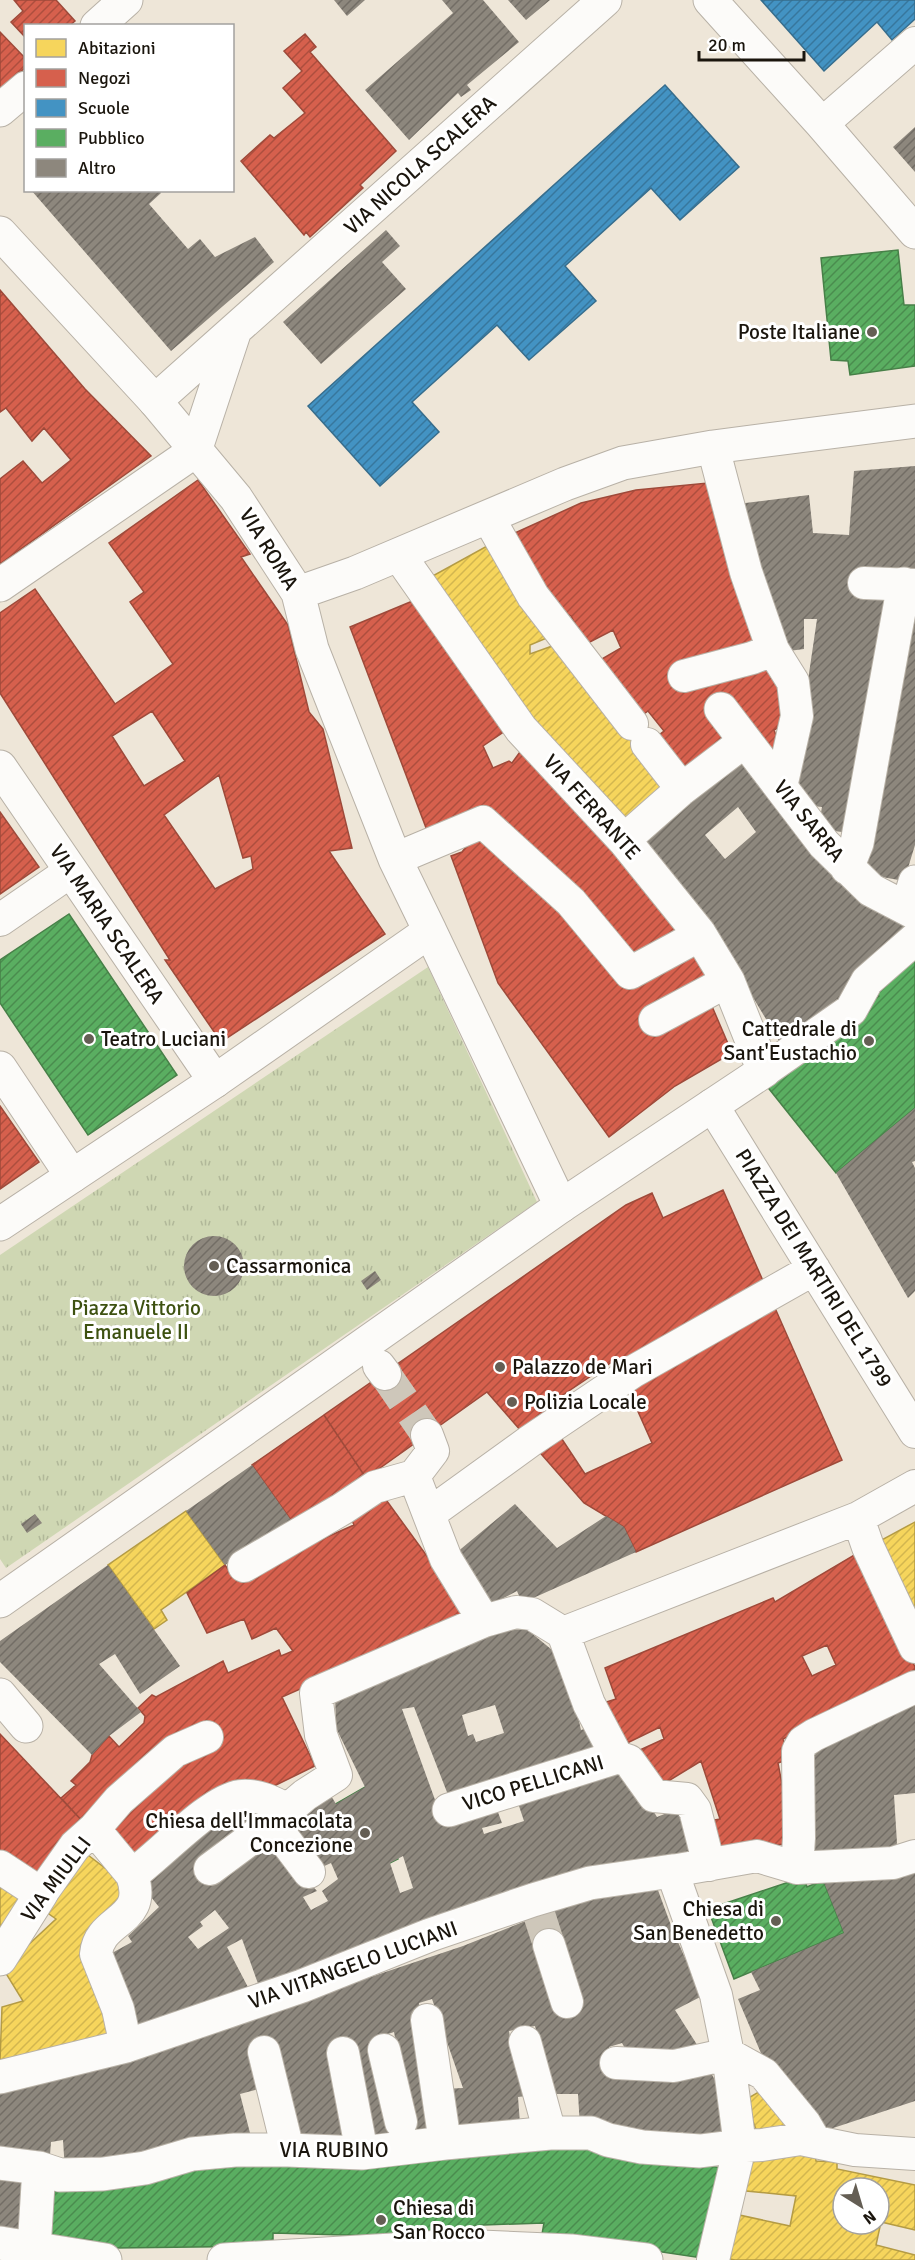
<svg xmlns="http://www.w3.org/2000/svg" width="915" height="2260" font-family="Signika,sans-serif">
	<defs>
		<pattern id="park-tufts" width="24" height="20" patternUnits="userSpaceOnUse" patternTransform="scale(1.5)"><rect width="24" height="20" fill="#cfd7b3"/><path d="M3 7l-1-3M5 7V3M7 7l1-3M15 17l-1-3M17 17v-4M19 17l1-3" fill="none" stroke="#b1b899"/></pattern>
		<pattern id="homes-hatch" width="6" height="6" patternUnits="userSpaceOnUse" patternTransform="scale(1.5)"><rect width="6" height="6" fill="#f6d55c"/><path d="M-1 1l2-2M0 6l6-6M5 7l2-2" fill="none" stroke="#d2b64f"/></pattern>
		<pattern id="shops-hatch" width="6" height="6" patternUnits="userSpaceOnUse" patternTransform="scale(1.5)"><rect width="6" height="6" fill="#d6604d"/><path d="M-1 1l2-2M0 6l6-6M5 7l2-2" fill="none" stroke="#ad4e3e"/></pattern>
		<pattern id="schools-hatch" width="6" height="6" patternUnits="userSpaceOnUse" patternTransform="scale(1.5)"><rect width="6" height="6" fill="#4393c3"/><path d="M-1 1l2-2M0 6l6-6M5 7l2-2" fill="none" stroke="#37779d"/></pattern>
		<pattern id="public-hatch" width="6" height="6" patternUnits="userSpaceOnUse" patternTransform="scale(1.5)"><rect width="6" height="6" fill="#5aae61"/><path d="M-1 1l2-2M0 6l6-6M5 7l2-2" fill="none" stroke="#4a8c4e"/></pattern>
		<pattern id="building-hatch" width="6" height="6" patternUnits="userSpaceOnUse" patternTransform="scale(1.5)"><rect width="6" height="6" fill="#8d877d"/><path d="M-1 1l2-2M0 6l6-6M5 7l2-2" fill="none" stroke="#726d65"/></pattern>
	</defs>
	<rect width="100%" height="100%" fill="#eee6d8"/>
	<!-- park -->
	<path fill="url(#park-tufts)" d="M428,967L537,1202L6,1568L0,1559V1255Z"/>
	<!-- homes -->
	<path fill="url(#homes-hatch)" stroke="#b49b44" stroke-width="1.5" fill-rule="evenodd" d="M489,545L554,635L530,645V654L558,644L641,750L674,787L627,832L526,718L429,578Z
		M186,1511L225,1565L161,1610L167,1620L154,1629L108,1565Z
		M915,1522V1631L876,1543Z
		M84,1852L105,1868L113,1859L125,1893L85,1938L115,2035L0,2061L2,2007L23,2001L2,1967L25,1948L56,1919L42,1909Z
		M0,1879L29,1899L0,1946Z
		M767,2087L801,2128L760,2140L745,2100Z
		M814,2147L816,2161L837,2162V2169L915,2185V2230L881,2222L876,2245L915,2255V2260H735L725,2258L730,2213L790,2226L796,2196L736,2190L742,2159ZM843,2188H879V2224H843Z"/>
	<!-- shops -->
	<path fill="url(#shops-hatch)" stroke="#9e4a3a" stroke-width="1.5" fill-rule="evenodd" d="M14,0H56L75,21L69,26H26V38L11,22L23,11Z
		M0,32L26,59V67L0,90Z
		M305,34L316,47L310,52L396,151L360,185L363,188L310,237L306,232L304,235L241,161L270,135L274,138L305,113L283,88L302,71L284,51Z
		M0,290L85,389L151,456L0,564V479L23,461L42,483L71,460L44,428L32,441L6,408L0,412Z
		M198,480L250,554L241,557L288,625L309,712L323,729L352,848L329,851L385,934L221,1042L165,960H170L0,693V613L35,589L115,704L173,664L130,602L144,592L109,543ZM152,711L185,761L144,786L112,736ZM219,775L243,858L251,856L253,869L215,889L164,815Z
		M708,483L793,719L774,730L782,752L764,762L732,741L684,781L651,741L664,731L648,711L637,719L595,663L621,648L613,630L586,644L571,616L542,601L506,537L581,503L636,490Z
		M415,600L505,731L483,746L493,768L509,761L512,763L520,752L650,883L688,934L630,963L523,840L494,810L428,833L350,627Z
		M0,812L39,867L0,894Z
		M477,833L578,923L627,985L698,945L717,978L708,997L732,1053L675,1086L609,1137L498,983L451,856L462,852Z
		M0,1106L39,1162L0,1189Z
		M723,1190L842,1460L636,1552L624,1527L584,1503L487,1392L366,1478L324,1415L626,1205L652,1193L663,1218ZM615,1360L652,1443L585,1474L542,1409Z
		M324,1415L366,1478L293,1523L252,1465Z
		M384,1497L469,1614L282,1697L315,1766L276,1785L253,1792L139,1862L108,1822L184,1756L85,1824L61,1798L76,1785L71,1781L90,1762L92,1755L109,1736L119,1747L144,1723L145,1716L138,1708L152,1695L156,1697L223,1661L228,1673L279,1650L281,1656L293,1651L276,1628L252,1639L244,1619L207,1633L187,1593L225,1565L234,1578L354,1525L351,1518Z
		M861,1551L915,1667V1682L783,1739L789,1759L778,1763L793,1843L715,1852L709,1821L720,1819L701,1761L657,1788L631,1754L664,1739L660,1727L621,1746L597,1705L616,1699L605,1668L773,1598L775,1602ZM827,1645L836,1665L812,1676L802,1656Z
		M0,1734L85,1824L39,1882L0,1853Z"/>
	<!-- schools -->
	<path fill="url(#schools-hatch)" stroke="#376d8c" stroke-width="1.5" d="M761,0H915V19L892,40L877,22L824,71Z
		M665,85L739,167L680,220L651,188L565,266L596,301L529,360L497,325L412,402L439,432L380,486L308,406Z"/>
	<!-- public -->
	<path fill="url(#public-hatch)" stroke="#478048" stroke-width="1.5" d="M898,250L904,305H915V366L850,375L848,361L831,360L821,258Z
		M69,914L177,1075L88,1135L0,1003V960Z
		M915,955V1108L836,1173L766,1085L879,996L873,988Z
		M365,1787L398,1859L366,1875L332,1806Z
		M804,1877L807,1887L823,1880L844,1933L734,1979L708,1909Z
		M597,2141L643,2155L722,2168L702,2258L542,2234L544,2223L483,2225L380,2236L273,2233V2246L114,2248L91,2245L92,2240L48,2236L56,2183L217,2160Z"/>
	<!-- building -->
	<path fill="url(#building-hatch)" fill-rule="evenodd" d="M334,0H365L347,16Z
		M442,0H483L519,42L467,85L471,90L461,97L458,93L409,140L365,90L453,13Z
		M508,0H550L526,20Z
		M915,127V172L893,147Z
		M31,190H159L161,193L149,204L188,249L200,239L215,257L255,237L274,262L171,351Z
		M386,230L400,246L382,262L406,289L321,364L283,322Z
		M915,466V577L892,593L850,833L818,829L822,807L803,805L794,800L797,755L817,619H804V649L781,652L773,602L762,606L737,504L809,495L813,533L849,535L854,471Z
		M915,594V845L904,881L860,873Z
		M738,753L910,927L844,1006L784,1049L713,931L635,836ZM738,807L756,832L725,859L705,835Z
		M915,1108V1161L912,1162L915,1168V1291L908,1298L836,1173Z
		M184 1266a30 30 0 1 1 60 0a30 30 0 1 1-60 0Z
		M375,1271L381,1280L367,1290L361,1281Z
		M252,1465L293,1523L225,1565L186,1511Z
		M515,1504L557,1548L606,1516L624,1527L636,1552L522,1603L517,1591L490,1605L456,1553Z
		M35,1514L42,1523L27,1533L21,1524Z
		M108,1565L180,1666L140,1694L115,1654L99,1664L141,1712L109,1736L92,1755L0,1662V1641Z
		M518,1622L557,1654L570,1682L581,1730L593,1726L603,1754L450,1800L414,1707L402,1709L442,1819L493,1799L502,1823L482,1828L484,1834L524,1821L518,1803L627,1768L657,1817L677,1809L695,1854L261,1992L242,1939L227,1947L250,1991L133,2032L103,1958L132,1942L128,1936L159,1907L139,1882L244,1803L268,1819L266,1835L317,1891L303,1897L311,1910L328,1901L322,1891L338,1879L331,1863L320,1868L283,1832L303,1819L300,1814L330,1794L336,1804L365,1787L336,1728L335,1694ZM495,1705L504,1733L476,1742L473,1734L468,1736L462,1715ZM403,1856L413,1888L400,1893L390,1863ZM215,1910L229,1928L198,1949L188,1937L203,1926L200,1922Z
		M915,1695V1793L894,1795L897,1843L892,1856L806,1860L809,1749L872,1726L869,1717Z
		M915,1867V2101L815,2134L766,2065L738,1999L760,1990L751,1972L844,1933L823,1880Z
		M655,1882L673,1931L691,1971L706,1994L675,2010L701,2051L665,2061H643L638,2047L627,2052L622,2043L609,2047L611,2056L603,2058L606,2074L661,2077L708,2067L718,2086L728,2114L727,2144L693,2143L682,2137L683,2132L651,2134L613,2130L612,2123L580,2127L578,2094H550L535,2026L509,2031L514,2061L520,2060L528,2077L533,2095L518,2097L520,2124L448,2132L443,2089L463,2088L432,1999L419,2003L437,2137L411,2140L394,2067L397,2048L394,2032L382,2036L383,2041L375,2043L385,2076L399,2142L367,2147L347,2046L332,2049L354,2137L280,2138L266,2087L240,2094L250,2133L137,2155L139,2164L65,2171L63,2140L51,2142L50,2155L0,2156V2087L86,2070L129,2058L463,1946L600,1891Z
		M0,2169L30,2171L24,2232L0,2229Z"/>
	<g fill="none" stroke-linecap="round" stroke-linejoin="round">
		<!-- pedestrian-tunnel -->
		<path stroke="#cec7ba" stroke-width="32" stroke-dasharray="32 16" stroke-linecap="butt" d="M385,1374L427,1435
			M538,1911L549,1945"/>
		<!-- pedestrian casing -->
		<g stroke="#b8b1a6" stroke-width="34">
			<path id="pedestrian" d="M822,124L915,43
				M713,447L746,572L773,650L793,682L797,716L781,787
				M488,517L533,596L632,724
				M864,583L915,585
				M684,676L752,658L773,650
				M647,744L682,789
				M624,840L682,789L745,741
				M395,859L483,822L571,902L630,973L700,935
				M0,920L71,871
				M655,1020L728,981
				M764,1071L851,1010L867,981L915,939
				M712,1105L915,1432
				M379,1366L385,1374
				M427,1435L433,1451L414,1476L446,1559L484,1621
				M429,1514L530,1441L634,1371L814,1269
				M858,1518L868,1547L915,1647
				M244,1566L342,1509L375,1487L414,1476
				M563,1633L858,1518L915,1486
				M563,1633L589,1704L617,1757L629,1761L654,1796L687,1799L695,1810L709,1865
				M272,1823L309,1872
				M94,1829L132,1875C159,1856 210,1800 240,1796C257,1794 273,1802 288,1810
				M797,1868L799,1838L798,1751L803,1742L814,1735L915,1687
				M210,1869L272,1823L305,1795L336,1775L321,1735L316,1693L484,1621L516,1612L532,1614L563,1633
				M41,1894L75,1846L94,1829L119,1800L175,1751L207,1737
				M549,1945L567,2002
				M427,2020L445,2143
				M525,2042L550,2133
				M126,2046L118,2009L96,1954C99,1917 149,1923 132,1875
				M384,2050L401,2122
				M264,2052L288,2150
				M343,2053L362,2153
				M616,2063L674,2066L728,2054L764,2074L805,2124L815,2141
				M740,2146L762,2145L801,2139L855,2150L915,2154
				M713,2260L740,2146L728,2054L716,1995L672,1871L757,1856L797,1868L893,1863L915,1856"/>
		</g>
		<!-- minor casing -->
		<g stroke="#b8b1a6" stroke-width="35">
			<path id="minor" d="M710,0L822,124L915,232
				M97,26L126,0
				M0,110L26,88
				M155,401L605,0
				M399,555L521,729L624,840L699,933L728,981L764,1071L561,1206
				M0,585L195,451L235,330
				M721,709L824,844L871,890L915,913
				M0,767L215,1081
				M847,868L857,843L904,584
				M907,908L915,882
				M0,1068L72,1176
				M0,1695L26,1726
				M449,1810L617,1757
				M0,1867L41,1894L0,1959
				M0,2077L126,2046L302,1986L430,1935L533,1900L590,1883L672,1871
				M0,2163L39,2168L60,2175L103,2174L145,2168L192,2154L235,2150H288L362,2153L445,2143L550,2133H591L608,2140L642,2147L700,2151L740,2146
				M0,2243L105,2260
				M34,2249L39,2168
				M224,2260L459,2246L571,2251L646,2260"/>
		</g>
		<!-- tertiary casing -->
		<g stroke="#b8b1a6" stroke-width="35">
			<path id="tertiary" d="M0,233L155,401L236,498L298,593L312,649L395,859L430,931
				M298,593L355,573L565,484L623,463L713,447L915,421
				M0,1224L215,1081L430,931L561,1206L0,1601"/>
		</g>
		<!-- pedestrian -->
		<use href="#pedestrian" stroke="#fcfbf9" stroke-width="32"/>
		<!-- minor -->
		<use href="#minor" stroke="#fcfbf9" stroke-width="33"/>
		<!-- tertiary -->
		<use href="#tertiary" stroke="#fcfbf9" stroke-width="33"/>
	</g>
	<!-- markers -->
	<g fill="#645e54" stroke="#fff" stroke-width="2">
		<circle cx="872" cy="332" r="6"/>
		<circle cx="89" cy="1039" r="6"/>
		<circle cx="869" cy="1041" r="6"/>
		<circle cx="214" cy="1266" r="6"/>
		<circle cx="500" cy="1367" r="6"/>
		<circle cx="512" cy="1402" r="6"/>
		<circle cx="365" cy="1833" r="6"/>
		<circle cx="776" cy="1921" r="6"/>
		<circle cx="381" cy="2220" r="6"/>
	</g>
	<g text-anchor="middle" stroke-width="6" stroke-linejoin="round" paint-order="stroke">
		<!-- street labels -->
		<g font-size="21" fill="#1a150d" stroke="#fff">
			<text transform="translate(420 165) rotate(-42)" y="7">VIA NICOLA SCALERA</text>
			<text transform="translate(269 549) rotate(58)" y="7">VIA ROMA</text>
			<text transform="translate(592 807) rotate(48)" y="7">VIA FERRANTE</text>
			<text transform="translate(809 821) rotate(51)" y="7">VIA SARRA</text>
			<text transform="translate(107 924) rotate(56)" y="7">VIA MARIA SCALERA</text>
			<text transform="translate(814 1268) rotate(58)" y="7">PIAZZA DEI MARTIRI DEL 1799</text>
			<text transform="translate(533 1783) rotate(-17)" y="7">VICO PELLICANI</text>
			<text transform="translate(56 1879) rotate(-53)" y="7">VIA MIULLI</text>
			<text transform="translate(353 1965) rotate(-20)" y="7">VIA VITANGELO LUCIANI</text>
			<text x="334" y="2157">VIA RUBINO</text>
		</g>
		<!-- poi labels -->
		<g font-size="21" fill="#1a150d" stroke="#fff" text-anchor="start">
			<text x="860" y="339" text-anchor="end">Poste Italiane</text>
			<text x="857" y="1036" text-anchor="end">Cattedrale di<tspan x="857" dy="24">Sant'Eustachio</tspan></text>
			<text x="101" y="1046">Teatro Luciani</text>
			<text x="226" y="1273">Cassarmonica</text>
			<text x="512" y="1374">Palazzo de Mari</text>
			<text x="524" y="1409">Polizia Locale</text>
			<text x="353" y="1828" text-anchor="end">Chiesa dell'Immacolata<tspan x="353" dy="24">Concezione</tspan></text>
			<text x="764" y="1916" text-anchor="end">Chiesa di<tspan x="764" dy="24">San Benedetto</tspan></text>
			<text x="393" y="2215">Chiesa di<tspan x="393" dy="24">San Rocco</tspan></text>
		</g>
		<!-- park labels -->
		<g font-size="21" fill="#3d5110" stroke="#fff">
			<text x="136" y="1315">Piazza Vittorio<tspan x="136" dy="24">Emanuele II</tspan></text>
		</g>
	</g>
	<!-- legend -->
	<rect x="24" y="24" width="210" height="168" fill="#ffffff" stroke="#a3a19e" stroke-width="1.5"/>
	<rect x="36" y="39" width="30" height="18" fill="#f6d55c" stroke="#a3a19e" stroke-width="1.5"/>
	<text x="78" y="54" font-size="18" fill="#1a150d">Abitazioni</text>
	<rect x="36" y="69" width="30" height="18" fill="#d6604d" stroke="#a3a19e" stroke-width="1.5"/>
	<text x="78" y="84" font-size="18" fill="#1a150d">Negozi</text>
	<rect x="36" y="99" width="30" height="18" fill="#4393c3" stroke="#a3a19e" stroke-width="1.5"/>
	<text x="78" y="114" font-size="18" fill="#1a150d">Scuole</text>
	<rect x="36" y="129" width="30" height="18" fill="#5aae61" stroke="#a3a19e" stroke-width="1.5"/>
	<text x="78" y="144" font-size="18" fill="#1a150d">Pubblico</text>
	<rect x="36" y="159" width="30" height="18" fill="#8d877d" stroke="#a3a19e" stroke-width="1.5"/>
	<text x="78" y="174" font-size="18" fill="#1a150d">Altro</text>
	<!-- north arrow -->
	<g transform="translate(861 2206) rotate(143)"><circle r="28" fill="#ffffff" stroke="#a3a19e" stroke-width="1.5"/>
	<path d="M0-4.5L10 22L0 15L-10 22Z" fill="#645e54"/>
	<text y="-9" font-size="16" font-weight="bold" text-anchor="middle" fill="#1a150d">N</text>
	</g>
	<!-- scale -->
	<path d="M699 51v9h105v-9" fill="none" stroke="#1a150d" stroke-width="3"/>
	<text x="708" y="51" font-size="18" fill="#1a150d" stroke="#ffffff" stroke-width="4.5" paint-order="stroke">20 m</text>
</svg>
